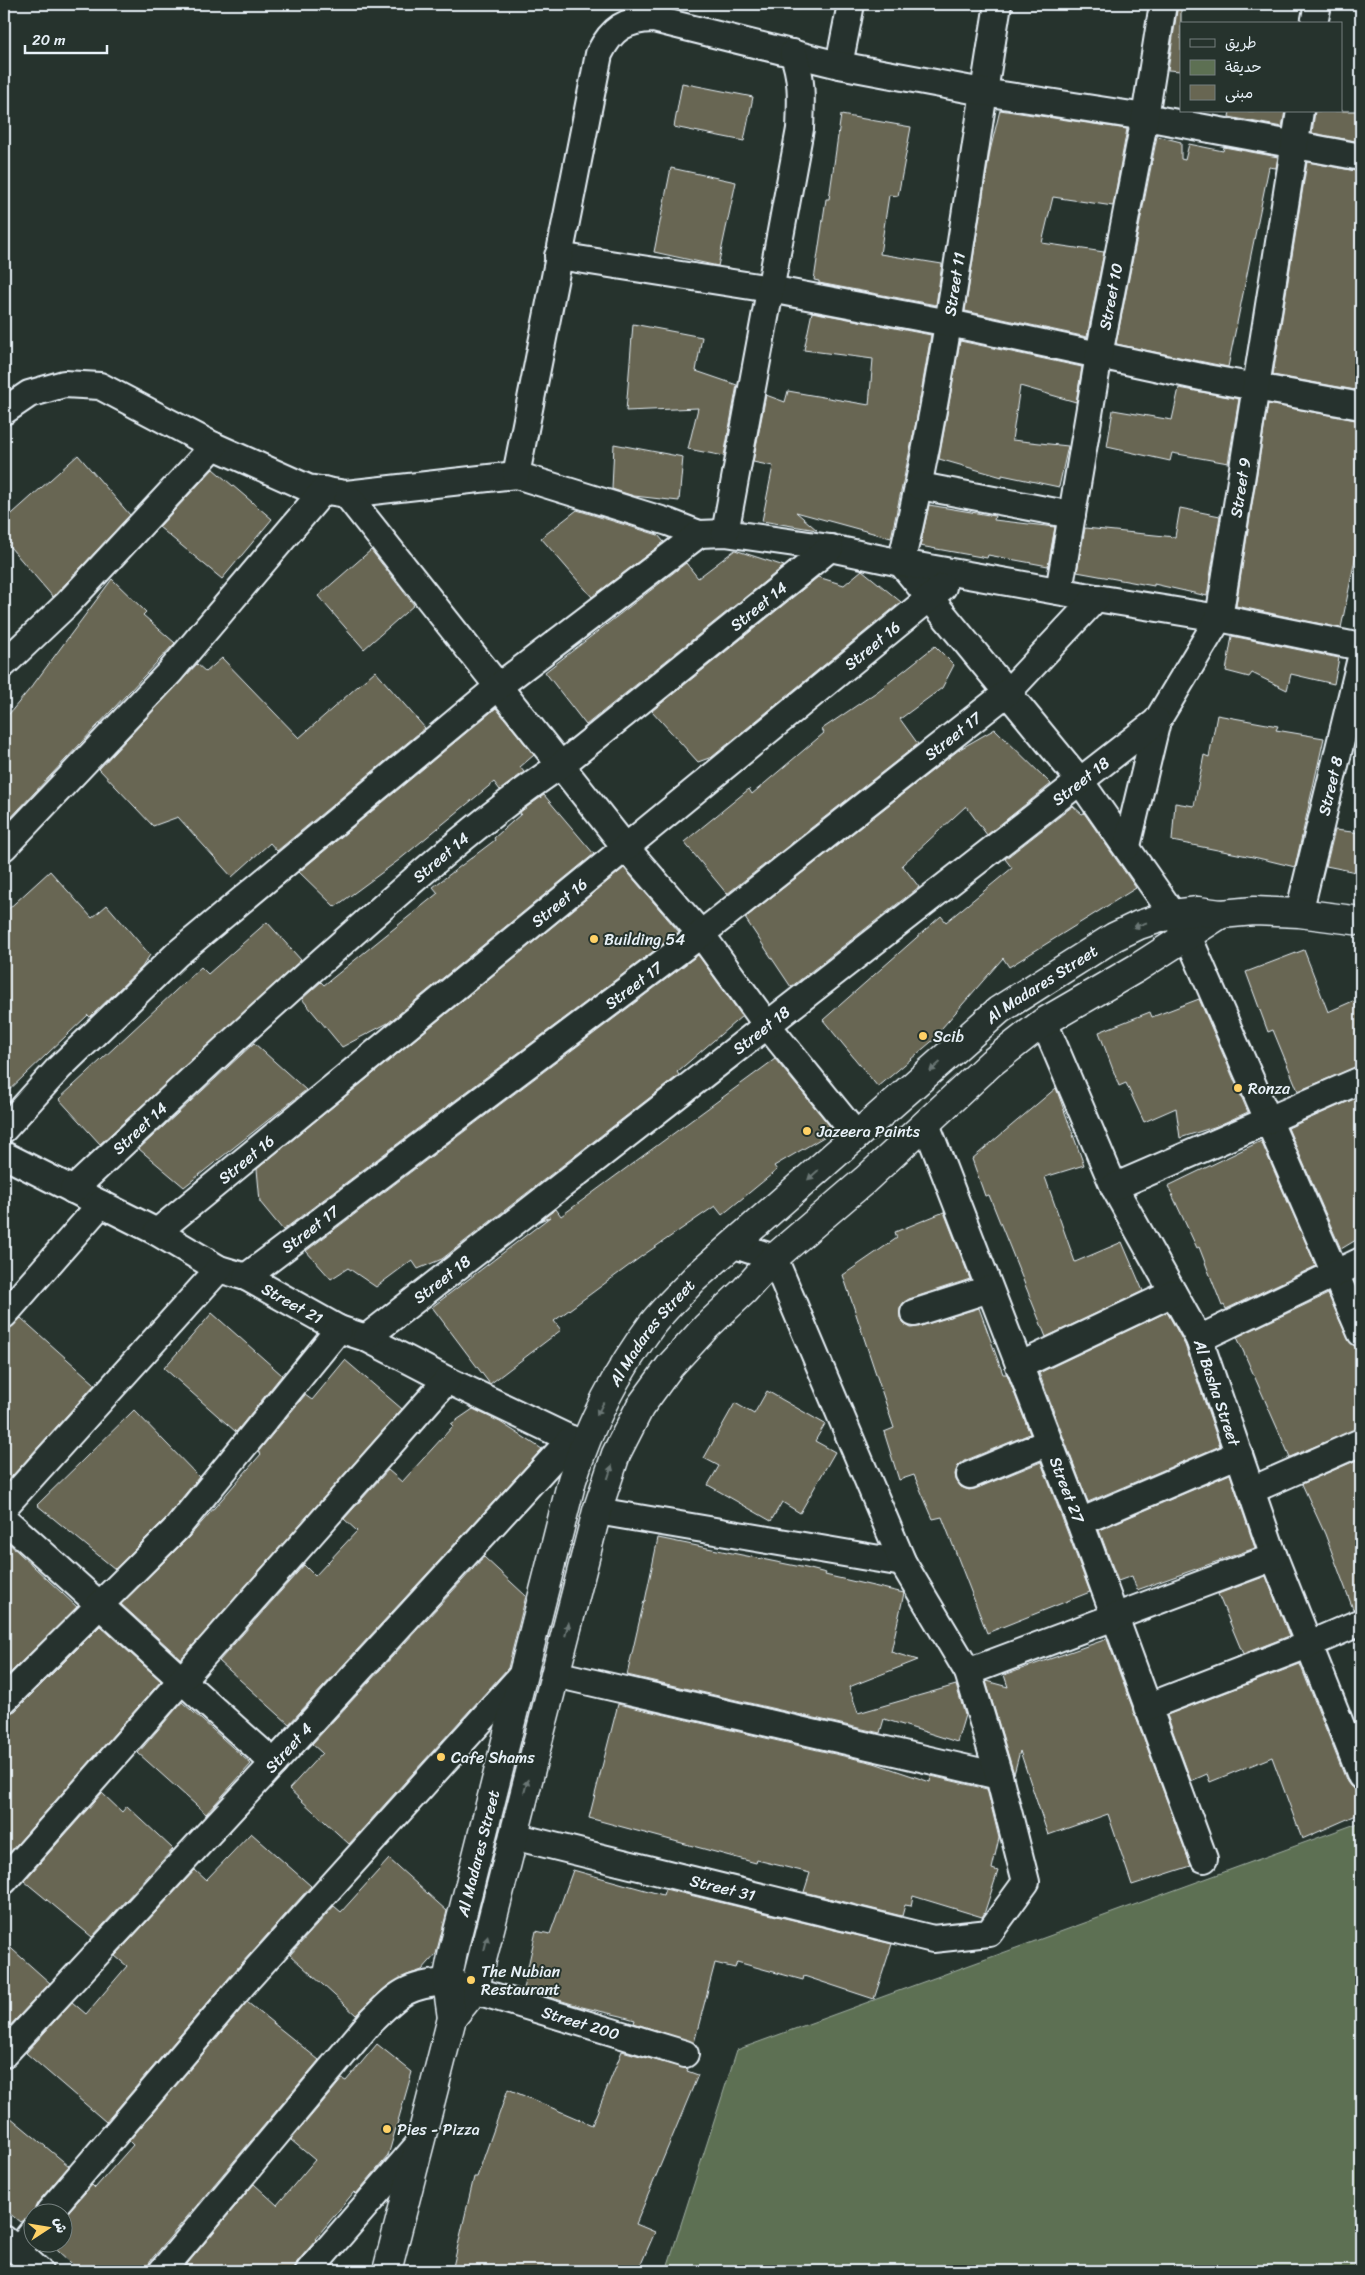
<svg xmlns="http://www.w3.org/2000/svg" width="1365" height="2275" font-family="Sriracha,'Playpen Sans Arabic',sans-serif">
	<rect width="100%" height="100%" fill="#26332d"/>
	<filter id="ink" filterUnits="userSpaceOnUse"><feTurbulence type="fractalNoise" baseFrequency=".02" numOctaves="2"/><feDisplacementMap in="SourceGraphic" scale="10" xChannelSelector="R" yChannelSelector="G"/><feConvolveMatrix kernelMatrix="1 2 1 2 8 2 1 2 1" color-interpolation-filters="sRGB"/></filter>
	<g filter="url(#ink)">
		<!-- green -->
		<path fill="#5d7053" stroke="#a2b0a6" d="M1361,1822V2271H666L737,2050Z"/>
		<!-- building -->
		<path fill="#686652" stroke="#e8f1f8" d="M1178,4H1181V71L1168,70Z
			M682,83L753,97L744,141L674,127Z
			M1000,110L1127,129L1113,206L1053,197L1042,243L1104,252L1087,337L965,311L990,151Z
			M1230,111H1285L1282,127L1229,117Z
			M1315,111H1361V142L1312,133Z
			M841,115L911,127L898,196L889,195L880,254L942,264L936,305L819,283V281L814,280L826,199H829Z
			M1157,136L1181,142V159L1185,160L1189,144L1223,151L1224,147L1278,157L1276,168L1269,167L1228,367L1116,344Z
			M1307,162L1361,172V391L1273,375Z
			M671,168L736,182L718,266L654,252Z
			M812,312L931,335L916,422L891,538L796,512L817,530L762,521L773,466L753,462L766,395L785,402L788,391L869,405L873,359L804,350Z
			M633,324L702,337L696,371L737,385L724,456L688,449L698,408L626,411Z
			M960,341L1082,367L1076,402L1020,386L1012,440L1068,446L1059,487L1002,475V477L939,459Z
			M1179,388L1239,399L1228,463L1172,453L1170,461L1107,447L1113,410L1172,420Z
			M1268,404L1361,421V530L1341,628L1236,606Z
			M614,444L683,457L679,501L634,496L612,489Z
			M78,455L130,515L53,597L4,540V521Z
			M213,469L272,519L222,579L159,527Z
			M929,505L995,516L994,520L1055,527L1048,566L988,555L987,558L920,546Z
			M1180,508L1220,516L1207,596L1154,584V586L1077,572L1085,528L1175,537Z
			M577,510L658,535L664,542L592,597L541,538Z
			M371,550L414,605L364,649L318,596Z
			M735,550L784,566L586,725L545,672L686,563L698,578Z
			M862,570L901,602L712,757L698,762L652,711L818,577L844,585Z
			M112,579L146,612L143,615L175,643L4,825V720L33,685Z
			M1232,636L1339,658L1334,684L1291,674L1287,690L1252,673L1249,677L1226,671Z
			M935,646L954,665L942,688L900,719L918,744L727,894L684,842L749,789L752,794L824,733L822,729L878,691Z
			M222,658L299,738L375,671L425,728L277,851L270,843L232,877L178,817L153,826L99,769L197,664L206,672Z
			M496,708L534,755L520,767L524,772L500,790L494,782L399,860L335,907L299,872Z
			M1217,715L1278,726L1276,730L1324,738L1295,867L1258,858L1172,841L1175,803L1194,806L1204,755L1209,757Z
			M995,729L1051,784L987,835L966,806L902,865L919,887L791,987L745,918L960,749Z
			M544,795L594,854L388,1023L342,1047L302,999L321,982L324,985L438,893L433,887L495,840L494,838L521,814L520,812Z
			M1073,806L1082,814L1084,813L1136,888L1009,967L1003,958L935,1036L937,1037L878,1087L823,1020L941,916L946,922L1012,868L1005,859Z
			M1335,830L1361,833V873L1326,866Z
			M624,868L679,932L283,1230L260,1202L257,1169Z
			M50,871L92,918L107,905L150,955L142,967L90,1017L88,1015L4,1095V913Z
			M267,922L301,960L100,1144L59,1099L201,967L208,974Z
			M1304,950L1328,1012L1353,1001L1361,1014V1065L1298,1091L1273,1030L1268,1032L1246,972Z
			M698,955L742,1016L677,1072L679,1075L442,1259L418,1269L412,1260L376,1287L348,1268L331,1279L306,1251Z
			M1199,999L1248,1112L1217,1126L1180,1138L1176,1108L1144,1122L1126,1083L1119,1086L1099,1032L1150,1012L1152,1017Z
			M254,1043L306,1090L184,1187L139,1149Z
			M775,1059L834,1131L774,1166L777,1170L722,1215L715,1206L642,1256L554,1321L561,1330L490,1384L432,1307L550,1217L540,1221L556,1209L561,1216Z
			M1056,1088L1084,1165L1045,1177L1075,1262L1122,1242L1143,1291L1046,1337L989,1195L985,1196L972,1159Z
			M1361,1096V1237L1341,1249L1288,1128Z
			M1261,1141L1316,1266L1226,1309L1224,1305L1222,1306L1199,1247L1197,1248L1168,1186Z
			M944,1212L970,1279L909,1299L903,1303L900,1309V1318L904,1324L911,1328L918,1327L979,1308L1003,1374H1007L1030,1434L964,1461L958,1466L955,1474L956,1480L961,1487L969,1490L975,1489L1041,1462L1090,1592L987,1633L942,1517L933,1519L914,1475L899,1480L884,1432L894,1428L843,1275L897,1238L895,1232Z
			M1328,1294L1348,1339L1353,1345L1361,1348V1427L1290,1457L1237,1337Z
			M1167,1312L1185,1345L1220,1446L1088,1502L1039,1373Z
			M212,1313L282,1375L236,1432L164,1368Z
			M21,1318L95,1384L4,1485V1330L9,1329Z
			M345,1360L402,1409L181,1659L121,1604L189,1537L261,1454L258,1452L305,1395L312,1400Z
			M767,1391L825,1424L815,1441L835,1452L800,1513L782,1502L771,1521L708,1485L719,1466L704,1458L735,1403L754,1414Z
			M473,1409L500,1422L542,1449L289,1724L219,1661L304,1565L315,1576L357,1531L344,1519L388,1470L402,1482L453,1426L451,1424Z
			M134,1410L199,1477L166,1518L115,1569L37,1505Z
			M1357,1460L1361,1470V1607L1353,1609L1325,1534L1302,1484Z
			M1230,1474L1255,1548L1137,1590L1132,1576L1118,1581L1099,1530Z
			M658,1538L806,1568L826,1573L825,1575L904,1593L891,1652L918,1660L849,1687L858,1713L956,1685L965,1715L957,1742L884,1719L880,1733L627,1675L644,1601H645Z
			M4,1539L77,1607L4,1679Z
			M484,1557L526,1596L508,1668L349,1844L289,1789L322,1753L312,1744Z
			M1266,1576L1289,1636L1243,1654L1218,1594Z
			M100,1626L161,1681L4,1859V1715L15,1711Z
			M1107,1639L1191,1866L1132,1885L1108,1814L1048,1835L1020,1751L1014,1774L986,1681L1008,1687L1004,1675Z
			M1300,1664L1347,1782L1351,1787L1358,1791L1361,1799V1813L1302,1839L1272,1757L1210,1782L1207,1774L1191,1781L1167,1715Z
			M182,1702L251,1764L206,1814L138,1753Z
			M618,1704L874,1763L930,1782L931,1776L987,1789L999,1838L992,1869L998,1871L984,1914L982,1917L913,1896L911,1906L905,1905L902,1916L804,1892L810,1873L757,1860L756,1863L589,1818Z
			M102,1793L122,1812L127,1806L173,1849L92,1937L24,1881Z
			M251,1833L311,1886L233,1973L106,2122L26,2053L72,2002L86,2014L127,1966L115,1956L195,1870L206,1880Z
			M389,1859L447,1911L436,1954L422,1970L407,1975L387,1986L356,2015L290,1955L334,1906L341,1912Z
			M573,1870L663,1895L665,1889L892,1944L874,1999L804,1976L803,1980L737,1962L735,1968L715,1963L694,2043L634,2023L635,2020L621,2016L582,2007L523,1989L536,1931L550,1934Z
			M4,1942L50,1983L4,2032Z
			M247,2002L319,2060L150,2261L147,2271H80L48,2242H62V2219L92,2185L95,2188L133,2145L129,2141Z
			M377,2044L412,2072L388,2156L356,2194L354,2192L315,2239L316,2240L297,2262L294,2271H186L183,2269L254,2184L277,2205L315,2160L291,2140L342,2079L346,2081Z
			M622,2051L688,2069L687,2071L698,2075L636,2224L655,2232L638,2271H452L474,2177H477L508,2089L592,2125Z
			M4,2112L69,2166L38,2202L32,2217L26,2218L20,2222L4,2209Z"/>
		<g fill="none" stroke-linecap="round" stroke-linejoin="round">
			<!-- minor casing -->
			<g stroke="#e8f1f8" stroke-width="30">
				<g id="minor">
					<path d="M998,4C967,191 945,379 901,563L1080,781L1188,936L1361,1333"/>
					<path d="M1314,24L1318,4"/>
					<path d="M839,65L851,4"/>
					<path d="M558,256L770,289L949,323L1206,378L1361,406"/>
					<path d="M4,411L29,394L64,384L100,386L214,446L308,488L346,494L516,475L668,522L699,534L725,533L830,548L901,563L1096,598L1219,618L1361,647"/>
					<path d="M516,475L599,54C612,28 625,20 653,19L839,65L983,92L1145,117L1361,157"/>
					<path d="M920,486L1072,515"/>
					<path d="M346,494L626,848L701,934L767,1025L857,1136"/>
					<path d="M725,533L800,129C801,102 803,79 793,53"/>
					<path id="s1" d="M1059,591L1099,355L1145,117L1163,4"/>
					<path d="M4,664L66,605L214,446"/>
					<path id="s2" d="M1127,846L1157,721L1219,618L1300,111"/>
					<path d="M4,847L170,672L324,490"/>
					<path id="s3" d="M1299,913L1361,658"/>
					<path id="s4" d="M1044,1022L1114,1187L1199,1339L1274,1557L1361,1776"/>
					<path id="s5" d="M926,1124L1080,1522L1204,1859"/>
					<path d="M4,1129L59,1068L177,954L499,686L699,534"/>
					<path id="s6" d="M4,1155L157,1232L219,1269L246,1277L339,1329L366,1338L447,1380L583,1445"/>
					<path d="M1114,1187L1361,1080"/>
					<path id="s7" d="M73,1190C167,1102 261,1014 358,929C422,872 490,812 561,765L830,548"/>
					<path id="s8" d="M157,1232L943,587"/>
					<path id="s9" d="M246,1277L701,934L1008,692L1096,598"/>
					<path d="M914,1313L989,1289"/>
					<path d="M4,1315L101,1204"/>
					<path id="s10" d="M366,1338L1157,721"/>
					<path d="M1199,1339L1361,1261"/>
					<path d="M1019,1366L1173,1293"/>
					<path d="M970,1475L1049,1442"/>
					<path d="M1252,1490L1361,1442"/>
					<path d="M4,1507L219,1269"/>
					<path d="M597,1511L903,1563"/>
					<path d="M4,1519C95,1599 183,1683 274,1763"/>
					<path d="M1080,1522L1239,1454"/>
					<path d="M968,1672L1274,1557"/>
					<path d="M555,1674L999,1776"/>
					<path d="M4,1700L177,1528L339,1329"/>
					<path d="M1147,1707L1310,1644L1361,1622"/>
					<path id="s11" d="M513,1836L933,1939L989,1933L1026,1882L999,1776L968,1672L903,1563L774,1258L735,1245"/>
					<path d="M4,1881L447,1380"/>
					<path id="s12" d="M4,2054L274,1763L571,1439"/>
					<path d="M49,2212L244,1983L523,1674"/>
					<path d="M4,2239L39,2271"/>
					<path d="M17,2251L32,2232"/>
					<path id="s13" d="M162,2271L371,2021C399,1993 407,1985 447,1982L685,2054"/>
					<path d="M309,2271L419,2144"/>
				</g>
			</g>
			<!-- tertiary casing -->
			<g stroke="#e8f1f8" stroke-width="31">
				<g id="tertiary">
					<path d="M452,2018L474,1991L597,1511L616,1454L640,1407L670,1366L706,1327L744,1291L774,1258L865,1180L991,1063L1028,1034L1044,1022L1137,968L1221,914"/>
					<path id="s14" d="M387,2271L452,2018L447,1982L453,1951L572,1480C590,1423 617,1371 653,1323C666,1307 681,1293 695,1278L999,1010L1114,937L1139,925L1173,914L1198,911L1221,914L1254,911L1299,913L1361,921"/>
				</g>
			</g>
			<!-- minor -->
			<use href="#minor" stroke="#26332d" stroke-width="26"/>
			<!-- tertiary -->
			<use href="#tertiary" stroke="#26332d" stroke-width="28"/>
		</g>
		<!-- one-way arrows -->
		<defs><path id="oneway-solid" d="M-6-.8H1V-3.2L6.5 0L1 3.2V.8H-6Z" transform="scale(1.25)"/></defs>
		<g fill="#6a7674">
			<use href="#oneway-solid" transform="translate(1140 925) rotate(159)"/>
			<use href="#oneway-solid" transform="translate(935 1067) rotate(138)"/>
			<use href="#oneway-solid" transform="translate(813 1175) rotate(138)"/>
			<use href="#oneway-solid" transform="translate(600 1409) rotate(118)"/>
			<use href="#oneway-solid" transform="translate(610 1472) rotate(-72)"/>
			<use href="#oneway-solid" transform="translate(567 1629) rotate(-76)"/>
			<use href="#oneway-solid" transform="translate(526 1786) rotate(-75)"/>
			<use href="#oneway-solid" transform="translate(486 1943) rotate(-76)"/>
		</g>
	</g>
	<!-- markers -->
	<g fill="#ffd166" stroke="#26332d" stroke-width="2">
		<circle cx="594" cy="939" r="5"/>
		<circle cx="923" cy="1036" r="5"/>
		<circle cx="1238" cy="1088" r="5"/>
		<circle cx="807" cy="1131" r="5"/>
		<circle cx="441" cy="1757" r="5"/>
		<circle cx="471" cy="1980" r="5"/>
		<circle cx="387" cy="2129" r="5"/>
	</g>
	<g text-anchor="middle" stroke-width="4" stroke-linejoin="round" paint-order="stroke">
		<!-- street labels -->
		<g font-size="16" fill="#e8f1f8" stroke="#26332d">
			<text transform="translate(954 284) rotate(-81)" y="6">Street 11</text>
			<text dy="6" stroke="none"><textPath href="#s1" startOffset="299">Street 10</textPath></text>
			<text dy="6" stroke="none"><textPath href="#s2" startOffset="381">Street 9</textPath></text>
			<text dy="6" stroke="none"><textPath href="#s7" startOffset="901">Street 14</textPath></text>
			<text dy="6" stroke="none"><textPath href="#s8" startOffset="925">Street 16</textPath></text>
			<text dy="6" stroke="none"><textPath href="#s9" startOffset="890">Street 17</textPath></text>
			<text dy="6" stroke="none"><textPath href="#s10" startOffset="906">Street 18</textPath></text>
			<text dy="6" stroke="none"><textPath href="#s3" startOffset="131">Street 8</textPath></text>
			<text dy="6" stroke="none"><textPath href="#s7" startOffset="496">Street 14</textPath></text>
			<text dy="6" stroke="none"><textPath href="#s8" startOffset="520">Street 16</textPath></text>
			<text dy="6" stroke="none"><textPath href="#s9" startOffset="485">Street 17</textPath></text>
			<text dy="6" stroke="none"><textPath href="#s14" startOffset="1509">Al Madares Street</textPath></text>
			<text dy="6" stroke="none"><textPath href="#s10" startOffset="501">Street 18</textPath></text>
			<text dy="6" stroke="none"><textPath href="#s7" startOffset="91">Street 14</textPath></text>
			<text dy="6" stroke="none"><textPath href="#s8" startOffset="115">Street 16</textPath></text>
			<text dy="6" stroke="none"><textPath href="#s9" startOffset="80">Street 17</textPath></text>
			<text dy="6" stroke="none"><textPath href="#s10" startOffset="96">Street 18</textPath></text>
			<text dy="6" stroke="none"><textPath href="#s6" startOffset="325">Street 21</textPath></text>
			<text dy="6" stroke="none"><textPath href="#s14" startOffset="984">Al Madares Street</textPath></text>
			<text dy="6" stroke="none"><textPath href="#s4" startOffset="410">Al Basha Street</textPath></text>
			<text dy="6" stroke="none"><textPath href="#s5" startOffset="392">Street 27</textPath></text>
			<text dy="6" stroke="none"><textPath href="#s12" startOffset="418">Street 4</textPath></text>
			<text dy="6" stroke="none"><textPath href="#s14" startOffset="430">Al Madares Street</textPath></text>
			<text dy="6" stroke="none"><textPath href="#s11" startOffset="216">Street 31</textPath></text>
			<text dy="6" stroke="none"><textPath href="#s13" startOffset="554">Street 200</textPath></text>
		</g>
		<!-- poi labels -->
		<g font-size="16" fill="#e8f1f8" stroke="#26332d" text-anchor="start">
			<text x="604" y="945">Building 54</text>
			<text x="933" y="1042">Scib</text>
			<text x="1248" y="1094">Ronza</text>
			<text x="817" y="1137">Jazeera Paints</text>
			<text x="451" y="1763">Cafe Shams</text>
			<text x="481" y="1977">The Nubian<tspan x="481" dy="18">Restaurant</tspan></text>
			<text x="397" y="2135">Pies - Pizza</text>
		</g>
	</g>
	<!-- margin -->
	<rect width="1365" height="2275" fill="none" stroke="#26332d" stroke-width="20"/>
	<rect x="10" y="10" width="1345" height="2255" fill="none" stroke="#e8f1f8" stroke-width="2" filter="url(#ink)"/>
	<!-- legend -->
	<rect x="1180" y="22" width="162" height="90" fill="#26332d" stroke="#747f7e"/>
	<rect x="1190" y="39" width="25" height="8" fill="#26332d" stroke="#747f7e"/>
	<text x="1225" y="48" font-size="15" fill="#e8f1f8">طريق</text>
	<rect x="1190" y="60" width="25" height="15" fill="#5d7053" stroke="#747f7e"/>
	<text x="1225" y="72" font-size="15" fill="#e8f1f8">حديقة</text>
	<rect x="1190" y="85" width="25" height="15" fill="#686652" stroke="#747f7e"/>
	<text x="1225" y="98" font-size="15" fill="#e8f1f8">مبنى</text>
	<!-- north arrow -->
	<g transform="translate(48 2228) rotate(78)"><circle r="24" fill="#26332d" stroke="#747f7e"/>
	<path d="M0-4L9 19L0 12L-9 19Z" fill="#ffd166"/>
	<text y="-8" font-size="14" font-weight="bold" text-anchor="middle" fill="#e8f1f8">ش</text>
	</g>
	<!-- scale -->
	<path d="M25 45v8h82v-8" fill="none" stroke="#e8f1f8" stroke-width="2.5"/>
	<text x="32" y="45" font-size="15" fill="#e8f1f8" stroke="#26332d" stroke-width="4" paint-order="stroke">20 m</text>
</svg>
